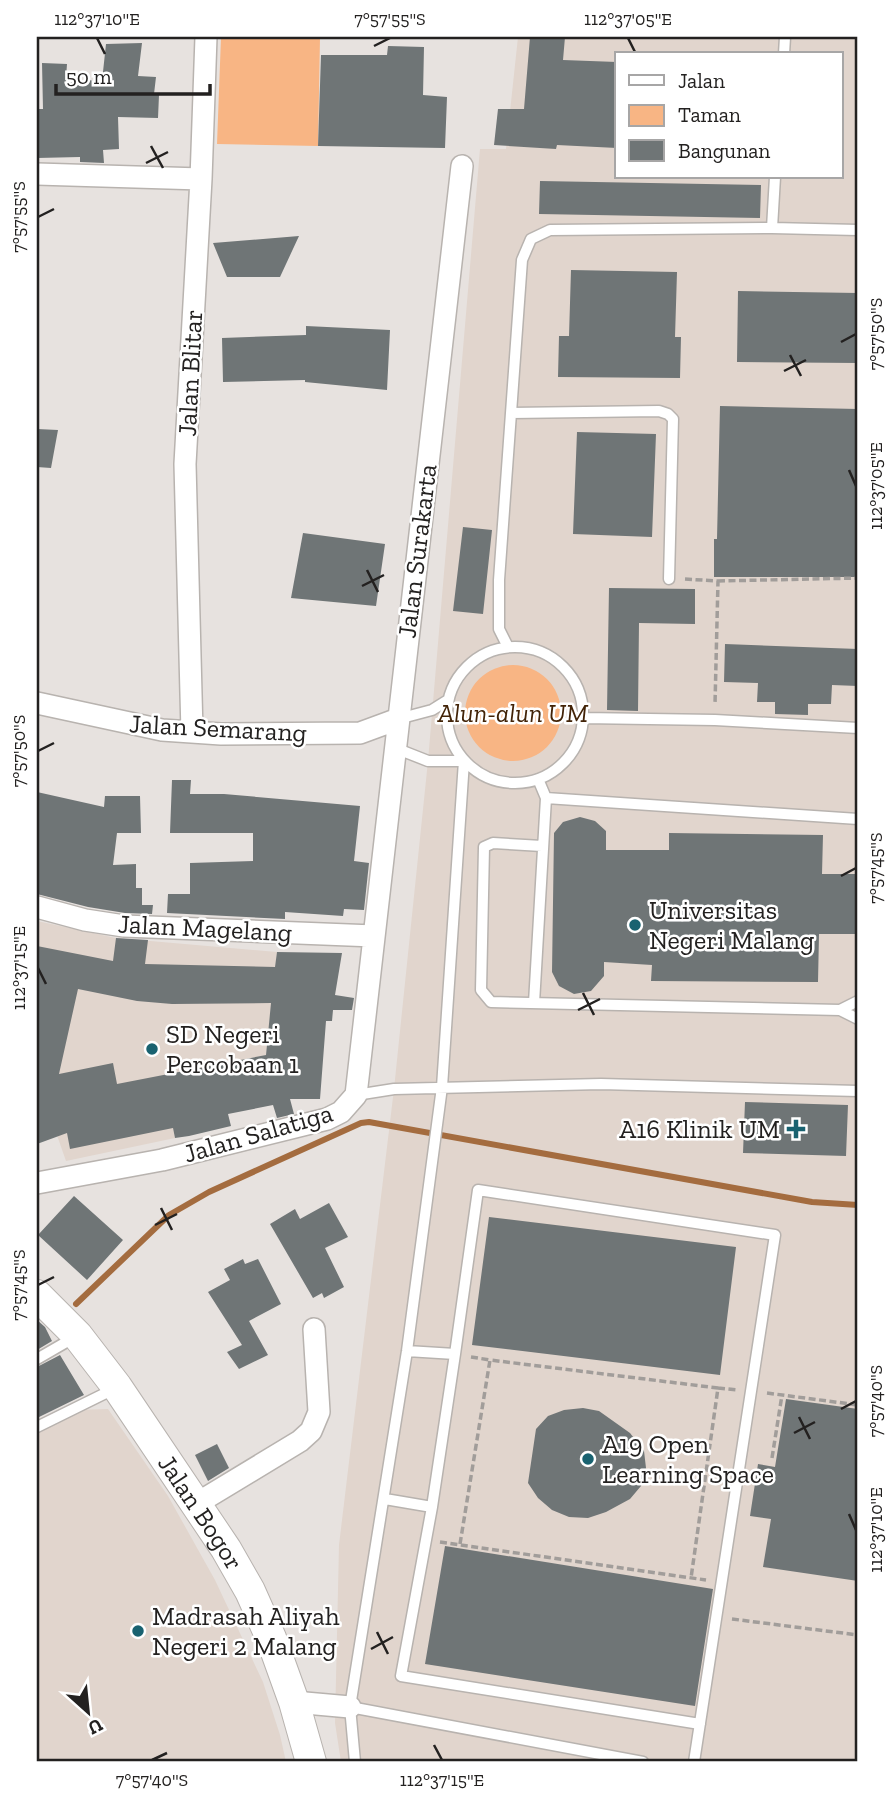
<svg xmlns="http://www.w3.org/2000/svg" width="895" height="1799" font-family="'Zilla Slab',serif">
	<rect width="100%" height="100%" fill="#e7e2df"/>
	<!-- built -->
	<path fill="#e1d5cd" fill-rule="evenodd" d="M518,37H858V1762H341L335,1723L339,1545L394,1089L428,761L480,149H506ZM617,54H841V177H617Z
		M37,921L116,938L277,952L266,1055L163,1076L175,1138L66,1161L45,1101L37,1099Z
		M108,1409L168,1496L215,1580L263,1682L280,1735L286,1762H37V1431L76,1410Z"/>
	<!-- green -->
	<path fill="#f8b584" d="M221,37L320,38L318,146L217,144Z
		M465 713a48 48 0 1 1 96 0a48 48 0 1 1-96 0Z"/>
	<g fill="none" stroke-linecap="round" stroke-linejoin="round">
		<!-- stream -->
		<path stroke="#a46c3f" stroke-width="6" d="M76,1304L169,1215L209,1192L361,1123L369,1122L812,1202L858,1205"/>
	</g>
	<!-- building -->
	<path fill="#6f7576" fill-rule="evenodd" d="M530,37H565L563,60L617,62V148L557,145L556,149L494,145L498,109H524Z
		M142,43L138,76L156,77L154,94L159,95L158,118L118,117L119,149L103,150L104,163L80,162V157L37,158V109H43L42,63L67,64L66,78L78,79L85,86V80L102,81L106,44Z
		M388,46L424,47L423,95L447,97L445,148L318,146L321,55H387Z
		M540,181L761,185L760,218L539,214Z
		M299,236L280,277H227L213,243Z
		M571,270L677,272L675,337H681L680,378L558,377L559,336H569Z
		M738,291L858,293V363L737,362Z
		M306,326L390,330L387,390L305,382V380L223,382L222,338L306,335Z
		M720,406L858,409V577H714V539H717Z
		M37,429L58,430L51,468L37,467Z
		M577,432L656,434L652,537L573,534Z
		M463,527L492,530L483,614L453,611Z
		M303,533L385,544L376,606L291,598Z
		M609,588L695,589V624L639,623L638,711L607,710Z
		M725,644L858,649V686L832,685L831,704H808V715L775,714V702H757L758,683L724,682Z
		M172,780H191L190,794H224L360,806L354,861L369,863L364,910L344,909L343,916L285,912V919L167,913L168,894H190V863L253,861V833H170Z
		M37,792L104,807L105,796H140L141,833H117L113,865L136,864V888H142V905H153L152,914L125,913L88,907L37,894Z
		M580,817L595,821L606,831V850H669V833L823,835L822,874H858V934H819L818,982L651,981L652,965L604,962V976L591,991L574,994L559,986L552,972L554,833L563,822Z
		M116,938L148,940L145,964L275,967L277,952L342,953L335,995L354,998L352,1010H333L332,1021H326L320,1099H290L294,1114L277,1118L273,1105L228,1114L231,1126L189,1136L175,1138L173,1128L70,1149L67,1133L37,1144V946L113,961ZM78,989L137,1001L172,1004L271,1003L266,1055L117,1084L113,1063L59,1074Z
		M745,1102L848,1105L846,1156L743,1153Z
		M74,1196L123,1240L87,1280L38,1235Z
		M329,1203L348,1237L325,1248L344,1287L324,1298L322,1293L313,1298L270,1224L295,1209L300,1219Z
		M489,1217L736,1247L720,1375L472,1345Z
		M243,1259L245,1264L258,1259L281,1304L249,1321L268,1355L239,1369L227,1352L242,1345L208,1292L230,1280L224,1269Z
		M37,1320L45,1327L52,1341L37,1350Z
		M60,1355L84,1395L37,1418V1367Z
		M786,1399L858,1409V1581L763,1567L771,1519L750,1516L758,1464L775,1467Z
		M583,1408L599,1411L630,1433L644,1451L646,1468L641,1486L630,1499L606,1512L588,1518L569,1517L552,1510L538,1498L528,1483L536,1429L548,1416L564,1410Z
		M217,1444L229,1468L208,1481L195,1455Z
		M445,1546L713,1589L695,1706L425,1664Z"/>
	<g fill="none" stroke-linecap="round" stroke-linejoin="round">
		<!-- service casing -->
		<g stroke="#b8b3af" stroke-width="13">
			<path id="service" d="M784,54L785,37
				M772,228L775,177
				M511,413L659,411L668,414L673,419L669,579
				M447 715a68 68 0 1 1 136 0a68 68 0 1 1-136 0Z
				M508,647L499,629V580L522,260L531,239L550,230L772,228L858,230
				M583,718L715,720L858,728
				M398,719L432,710L448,700
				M546,798L858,819
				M542,846L493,843L484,847L481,990L491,1002L840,1010L858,1019
				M534,1003L546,798L538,779
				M840,1010L858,1001
				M356,1095L394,1089L601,1084L858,1091
				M407,1351L455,1354L478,1190L775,1235L694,1762
				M37,1359L75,1337
				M37,1427L116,1388
				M385,1499L432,1507L455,1354
				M432,1507L401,1676L700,1724
				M350,1707L643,1762
				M355,1762L350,1707L407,1351L442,1087L464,761H428L395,748"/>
		</g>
		<!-- minor casing -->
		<g stroke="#b8b3af" stroke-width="24">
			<path id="minor" d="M37,174L201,179L185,464L192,732
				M201,179L206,37
				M37,703L162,730L221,734L360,733L398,719
				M37,907L85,920L124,926L374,936
				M37,1183L162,1160L327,1119L341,1112L356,1095L462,166
				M196,1504L300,1441L311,1431L319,1412L314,1329
				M294,1702L350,1707"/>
		</g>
		<!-- secondary casing -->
		<g stroke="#b8b3af" stroke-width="32">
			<g id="secondary">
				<path id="s1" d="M37,1295L77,1335L117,1387L226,1549L250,1591L271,1638L294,1702L311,1762"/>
			</g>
		</g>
		<!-- path -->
		<path stroke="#a19d9a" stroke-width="3.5" stroke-dasharray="7 3.5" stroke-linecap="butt" d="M685,579L718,581L715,704
			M718,581L858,578
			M471,1357L490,1360
			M718,1388L738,1390
			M767,1393L858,1405
			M772,1458L782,1395
			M440,1542L706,1580
			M460,1544L490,1360L718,1388L691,1578
			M732,1619L858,1635"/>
		<!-- service -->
		<use href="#service" stroke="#fff" stroke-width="10"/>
		<!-- minor -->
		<use href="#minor" stroke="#fff" stroke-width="21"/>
		<!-- secondary -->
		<use href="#secondary" stroke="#fff" stroke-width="30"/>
	</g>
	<!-- ticks -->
	<path fill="none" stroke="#232120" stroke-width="2.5" d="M97,38L105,54M628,38L636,54M374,46L390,38M151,146L163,168M146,163L168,152M38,217L54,209M841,342L856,334M790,355L801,376M784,371L806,360M849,470L856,486M367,570L378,592M362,586L384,575M38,751L54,743M841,876L856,868M38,968L46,984M583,993L594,1015M578,1010L600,999M161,1208L172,1230M155,1225L177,1214M38,1285L54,1277M841,1409L856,1401M799,1417L810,1439M794,1433L815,1422M849,1514L856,1530M377,1632L388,1654M371,1649L393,1637M434,1745L442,1760M152,1760L167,1753"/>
	<!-- markers -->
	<g fill="#196270" stroke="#fff" stroke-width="2.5">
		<circle cx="635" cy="925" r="7"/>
		<circle cx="152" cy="1049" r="7"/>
		<path d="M792.5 1118.5h7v7h7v7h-7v7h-7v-7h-7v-7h7z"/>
		<circle cx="588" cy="1459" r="7"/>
		<circle cx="138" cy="1631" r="7"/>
	</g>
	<g text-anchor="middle" stroke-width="5" stroke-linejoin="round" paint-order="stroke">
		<!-- street labels -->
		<g font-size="26" fill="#232120" stroke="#fff">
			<text transform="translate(190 373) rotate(-87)" y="9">Jalan Blitar</text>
			<text transform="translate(417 551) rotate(-83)" y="9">Jalan Surakarta</text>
			<text transform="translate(218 728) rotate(3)" y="9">Jalan Semarang</text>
			<text transform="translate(205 928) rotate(3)" y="9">Jalan Magelang</text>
			<text transform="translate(258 1133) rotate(-16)" y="9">Jalan Salatiga</text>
			<text dy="9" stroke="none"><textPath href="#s1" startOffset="273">Jalan Bogor</textPath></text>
		</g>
		<!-- park labels -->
		<g font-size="26" font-style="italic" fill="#422307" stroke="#fff">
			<text x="513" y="722">Alun-alun UM</text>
		</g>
		<!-- poi labels -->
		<g font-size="26" fill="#232120" stroke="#fff" text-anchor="start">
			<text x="649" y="919">Universitas<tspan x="649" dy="30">Negeri Malang</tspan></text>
			<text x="166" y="1043">SD Negeri<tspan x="166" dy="30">Percobaan 1</tspan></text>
			<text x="780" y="1138" text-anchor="end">A16 Klinik UM</text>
			<text x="602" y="1453">A19 Open<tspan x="602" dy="30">Learning Space</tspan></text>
			<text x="152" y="1625">Madrasah Aliyah<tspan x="152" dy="30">Negeri 2 Malang</tspan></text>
		</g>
	</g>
	<!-- border -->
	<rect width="895" height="1799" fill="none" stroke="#ffffff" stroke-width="77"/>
	<!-- legend -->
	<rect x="615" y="52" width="228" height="126" fill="#ffffff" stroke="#a7a6a6" stroke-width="2"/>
	<rect x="629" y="75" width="35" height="10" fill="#ffffff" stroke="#a7a6a6" stroke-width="2"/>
	<text x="678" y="88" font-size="21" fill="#232120">Jalan</text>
	<rect x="629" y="105" width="35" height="21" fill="#f8b584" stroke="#a7a6a6" stroke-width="2"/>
	<text x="678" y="122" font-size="21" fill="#232120">Taman</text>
	<rect x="629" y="140" width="35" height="21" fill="#6f7576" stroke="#a7a6a6" stroke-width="2"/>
	<text x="678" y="158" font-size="21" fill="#232120">Bangunan</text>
	<!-- north arrow -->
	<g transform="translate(88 1712) rotate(153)" stroke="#ffffff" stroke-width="5" paint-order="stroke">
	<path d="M0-5L12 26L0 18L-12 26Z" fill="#232120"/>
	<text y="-10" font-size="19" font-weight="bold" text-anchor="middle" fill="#232120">U</text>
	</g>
	<!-- scale -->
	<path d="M56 84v10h154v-10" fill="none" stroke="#232120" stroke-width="3.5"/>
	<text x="66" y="84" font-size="21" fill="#232120" stroke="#ffffff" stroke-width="5" paint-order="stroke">50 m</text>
	<rect x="38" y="38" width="818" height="1722" fill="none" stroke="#232120" stroke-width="2.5"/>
	<g font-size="18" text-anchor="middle" fill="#232120">
		<text x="97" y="25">112°37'10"E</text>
		<text x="390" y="25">7°57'55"S</text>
		<text x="628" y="25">112°37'05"E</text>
		<text transform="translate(19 217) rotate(-90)" y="6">7°57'55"S</text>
		<text transform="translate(876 334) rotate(-90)" y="6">7°57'50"S</text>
		<text transform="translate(876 486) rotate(-90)" y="6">112°37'05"E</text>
		<text transform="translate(19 751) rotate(-90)" y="6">7°57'50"S</text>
		<text transform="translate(876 868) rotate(-90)" y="6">7°57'45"S</text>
		<text transform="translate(19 968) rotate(-90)" y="6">112°37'15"E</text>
		<text transform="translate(19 1285) rotate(-90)" y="6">7°57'45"S</text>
		<text transform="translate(876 1401) rotate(-90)" y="6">7°57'40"S</text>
		<text transform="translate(876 1530) rotate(-90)" y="6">112°37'10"E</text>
		<text x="152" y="1786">7°57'40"S</text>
		<text x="442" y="1786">112°37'15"E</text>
	</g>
</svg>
